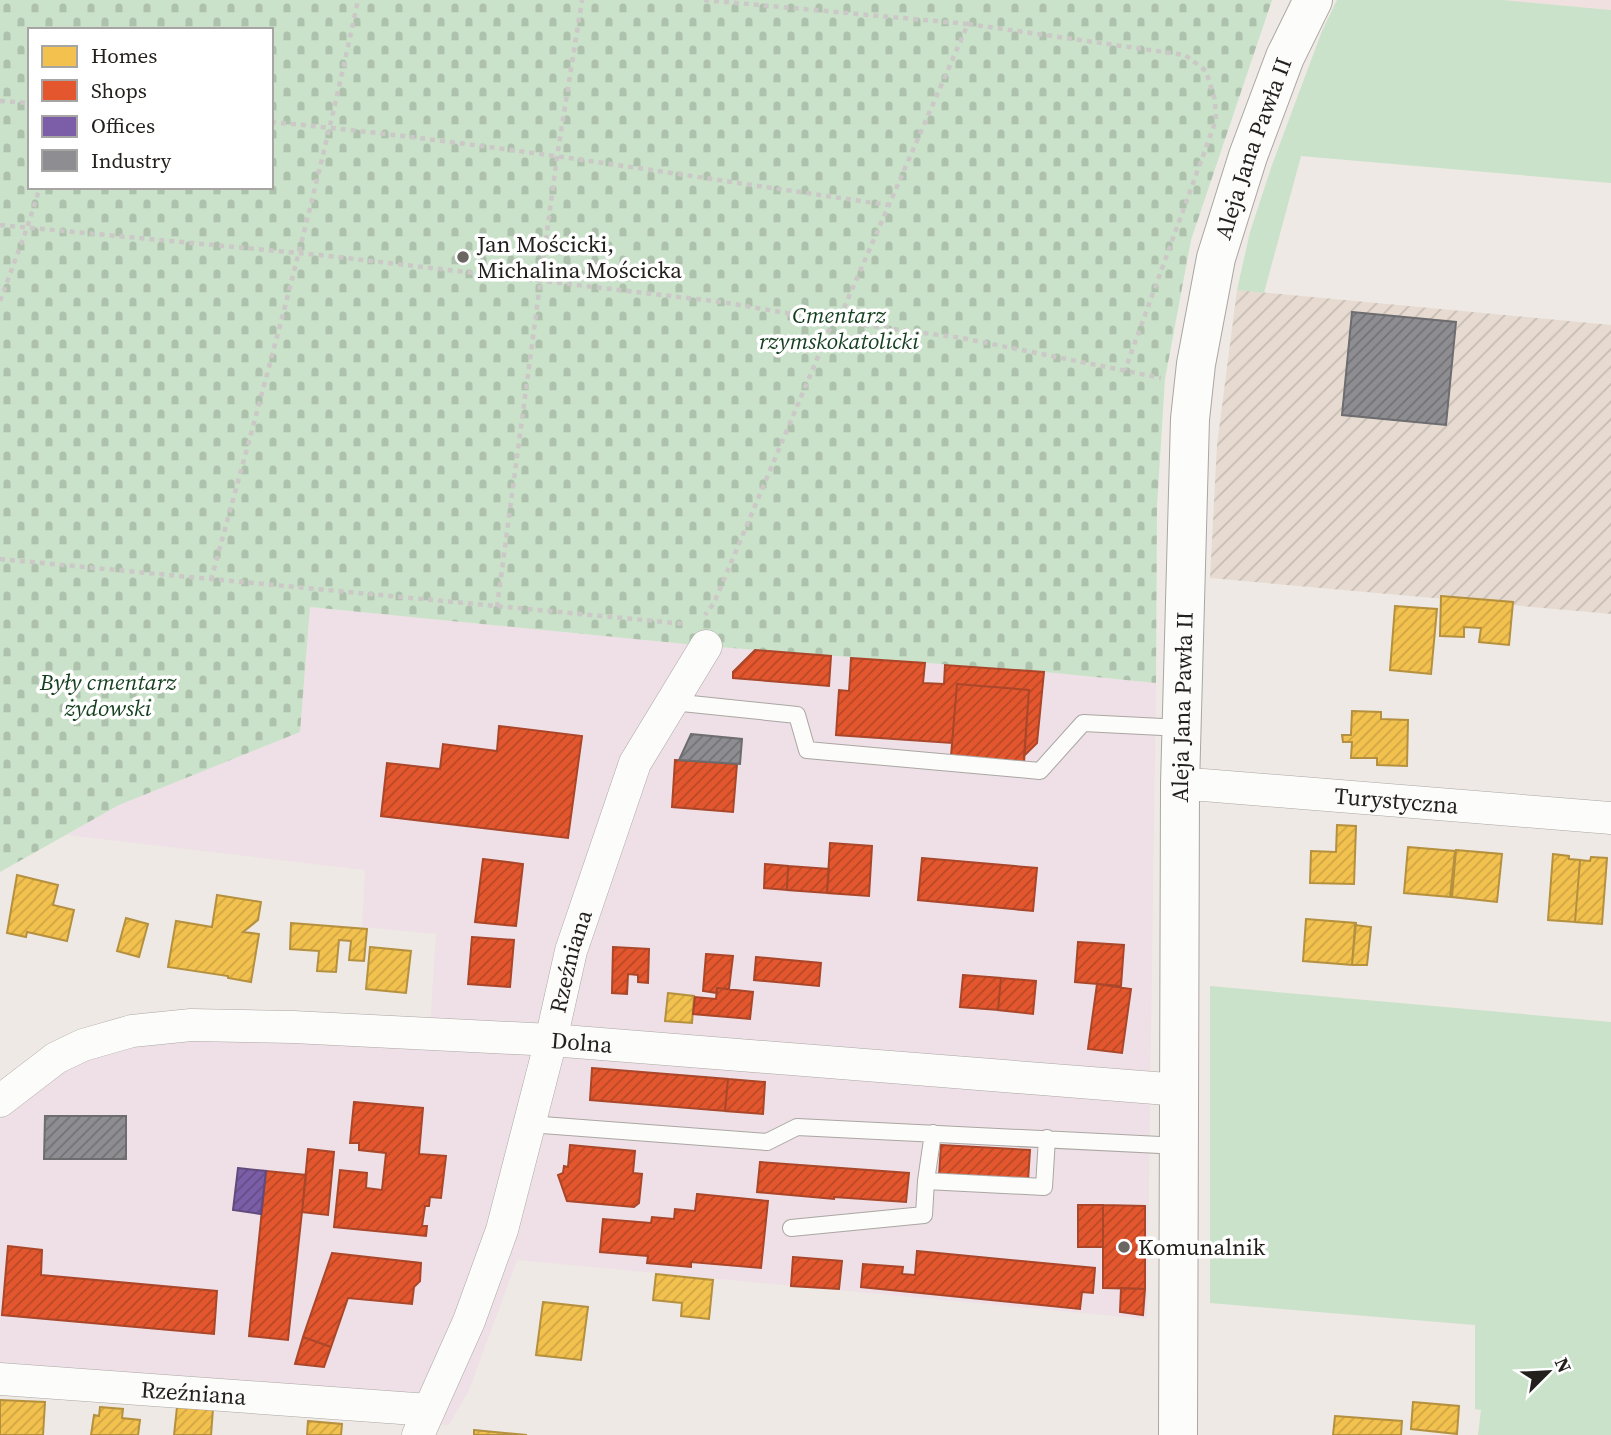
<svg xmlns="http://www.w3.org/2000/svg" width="1611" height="1435" font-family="'Source Serif 4',serif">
	<defs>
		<pattern id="industrial-furrows" width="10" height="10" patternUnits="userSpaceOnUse" patternTransform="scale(1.75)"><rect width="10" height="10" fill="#e7dbd1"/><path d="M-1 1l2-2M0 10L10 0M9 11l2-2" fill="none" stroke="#c6bcb3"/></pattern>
		<pattern id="cemetery-stones" width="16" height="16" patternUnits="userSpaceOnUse" patternTransform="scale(1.75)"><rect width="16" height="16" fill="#cae2c9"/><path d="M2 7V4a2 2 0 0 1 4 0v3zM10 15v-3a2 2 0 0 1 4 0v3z" fill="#adc1ac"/></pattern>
		<pattern id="homes-hatch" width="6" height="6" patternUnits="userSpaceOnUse" patternTransform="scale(1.75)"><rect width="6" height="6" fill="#f2c14e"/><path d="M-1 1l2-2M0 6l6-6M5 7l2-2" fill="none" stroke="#cfa544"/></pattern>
		<pattern id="shops-hatch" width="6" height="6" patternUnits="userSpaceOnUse" patternTransform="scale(1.75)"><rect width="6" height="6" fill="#e4572e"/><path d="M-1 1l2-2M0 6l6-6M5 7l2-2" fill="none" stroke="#b84726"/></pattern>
		<pattern id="offices-hatch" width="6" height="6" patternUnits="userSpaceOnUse" patternTransform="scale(1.75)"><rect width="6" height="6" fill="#7b5ea7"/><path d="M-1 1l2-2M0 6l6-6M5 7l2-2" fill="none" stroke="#644d87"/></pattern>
		<pattern id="industry-hatch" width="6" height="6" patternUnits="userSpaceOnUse" patternTransform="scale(1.75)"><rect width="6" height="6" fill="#8d8d92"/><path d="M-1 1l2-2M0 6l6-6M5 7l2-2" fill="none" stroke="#737376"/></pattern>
	</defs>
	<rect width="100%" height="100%" fill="#eee9e4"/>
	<!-- commercial -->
	<path fill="#eee0e6" d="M310,607L706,646L1045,672L1156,683L1147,1319L517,1260L469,1390L449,1425L0,1395V1120L62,1068L144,1043L219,1040L433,1047L431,1010L436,934L362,927L365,870L67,835L119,805L300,732Z"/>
	<!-- industrial -->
	<path fill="url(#industrial-furrows)" d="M1237,290L1611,325V614L1210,578L1217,445Z"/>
	<!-- education -->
	<path fill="#f1e0e0" d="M1503,0H1611V10Z"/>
	<!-- green -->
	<path fill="#cae2c9" d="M1337,0H1503L1611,10V183L1301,156L1264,293L1237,290L1250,232L1272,165L1322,31Z
		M1210,986L1611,1022V1435H1478L1481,1410L1475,1409V1325L1210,1303Z"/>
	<!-- cemetery -->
	<path fill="url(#cemetery-stones)" fill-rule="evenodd" d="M0,0H1272L1191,240L1165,379L1157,505L1156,683L1045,672L706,646L310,607L300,732L119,805L0,872ZM30,30H271V187H30Z"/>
	<!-- homes -->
	<path fill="url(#homes-hatch)" stroke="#b4903f" stroke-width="2" d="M1441,596L1513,602L1509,645L1479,642L1481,628L1464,627V637L1440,636Z
		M1395,606L1437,609L1431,674L1390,670Z
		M1352,711L1381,712V719L1408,720L1407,766L1377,765V758H1351L1352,742H1343L1342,735H1351Z
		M1337,825L1356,826L1354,884L1310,883L1311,851L1336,852Z
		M1408,847L1455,851L1450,897L1404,893Z
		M1456,850L1502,854L1497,902L1452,897Z
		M1553,854L1569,856V859L1580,860L1575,922L1548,920Z
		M1591,857L1607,858L1602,924L1575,922L1580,860L1590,861Z
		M17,875L58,885L53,905L74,910L67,941L27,932L26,937L7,933Z
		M217,895L261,902L258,920L243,932L259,934L251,982L228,978V976L168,967L176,921L212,927Z
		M126,918L148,924L139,957L117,951Z
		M1306,919L1356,923L1352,965L1303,961Z
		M291,923L367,929L364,961L349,960L351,941L339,940L336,972L317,971L319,951L290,949Z
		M1355,925L1371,927L1367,965H1352Z
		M370,947L411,951L406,993L366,989Z
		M668,993L694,996L692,1023L665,1021Z
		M656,1274L713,1280L709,1319L681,1316L682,1303L653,1300Z
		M543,1302L588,1307L581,1360L536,1355Z
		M0,1400L45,1402L43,1435H0Z
		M1413,1402L1459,1406L1457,1434L1411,1429Z
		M100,1407L123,1409L122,1418L140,1420L138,1435H91L94,1415L99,1416Z
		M177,1407L213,1409L211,1435H174Z
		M1335,1416L1402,1421L1401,1435H1333Z
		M308,1421L342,1424L341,1435H307Z
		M474,1430L527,1435H474Z"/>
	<!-- shops -->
	<path fill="url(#shops-hatch)" stroke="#aa4629" stroke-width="2" d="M755,650L831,656L829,686L733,678V672Z
		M851,658L925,663L923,683L944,684L945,665L1044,672L1037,743L1024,756L1029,690L957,684L952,743L836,735L839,690L849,691Z
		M957,684L1029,690L1024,762L951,756Z
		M499,726L582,736L568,838L381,816L387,763L440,769L443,744L497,751Z
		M675,760L737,764L733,812L672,807Z
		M830,843L872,846L869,896L827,893Z
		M922,858L1037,868L1033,911L918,900Z
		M483,859L523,864L516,926L475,922Z
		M765,864L788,866L787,890L764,888Z
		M788,866L829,869L827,893L787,890Z
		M472,937L514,940L510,987L468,984Z
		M1078,942L1124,945L1121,986L1075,982Z
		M613,947L649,949L648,983L638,982V975L628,974L627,994L612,993Z
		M706,954L733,956L729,989L717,988V993L703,991Z
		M756,957L821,963L819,986L754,980Z
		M963,975L1001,978L998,1010L960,1007Z
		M1001,978L1036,981L1033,1014L998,1010Z
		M1097,984L1131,989L1122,1053L1088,1049Z
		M717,988L753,992L750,1019L693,1014L695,997L716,999Z
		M592,1068L728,1079L725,1111L590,1100Z
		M728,1079L765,1082L763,1114L725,1111Z
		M354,1102L423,1108L419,1154L446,1156L441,1198L430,1197L429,1206H425L422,1226H427L426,1236L334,1227L340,1170L367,1173L366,1188L382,1190L386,1153L359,1150V1143H350Z
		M570,1145L635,1151L633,1173L642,1174L639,1203L634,1207L567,1201L558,1175L563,1173L564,1166L568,1167Z
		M941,1145L1030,1150L1028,1181L939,1176Z
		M308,1149L334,1152L328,1215L302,1212Z
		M760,1162L909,1173L906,1202L834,1197V1199L757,1192Z
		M266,1171L306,1175L288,1340L249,1336Z
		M697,1194L768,1201L761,1268L691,1262V1267L647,1263L648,1256L600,1252L603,1219L651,1223L652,1217L674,1219L675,1209L695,1211Z
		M1078,1205H1103V1247H1078Z
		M1103,1205L1145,1206V1289L1103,1288Z
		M8,1246L42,1250L41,1275L217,1291L214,1334L2,1315Z
		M917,1251L1095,1268L1093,1293L1082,1292L1080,1309L861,1287L863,1264L903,1267L902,1274L915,1275Z
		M332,1253L421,1263L420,1281L414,1287L412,1304L348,1298L331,1347L303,1337Z
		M793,1257L842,1261L839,1289L791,1286Z
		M1121,1288L1145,1289L1143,1315L1120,1312Z
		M303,1337L331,1347L324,1367L295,1364Z"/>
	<!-- offices -->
	<path fill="url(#offices-hatch)" stroke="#614b7d" stroke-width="2" d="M238,1168L266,1171L261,1214L233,1210Z"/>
	<!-- industry -->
	<path fill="url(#industry-hatch)" stroke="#6d6c6f" stroke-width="2" d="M1352,312L1456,322L1446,425L1342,415Z
		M691,734L742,739L740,764L679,760Z
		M45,1116H126V1159H44Z"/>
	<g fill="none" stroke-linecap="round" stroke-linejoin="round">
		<!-- service casing -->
		<g stroke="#aaa6a2" stroke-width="18">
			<path id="service" d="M672,702L797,715L807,750L1040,771L1083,723L1182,728
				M529,1124L767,1142L797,1127L1180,1146
				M933,1133L926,1181L1044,1187L1047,1138
				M791,1228L924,1215L926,1181"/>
		</g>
		<!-- minor casing -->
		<g stroke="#aaa6a2" stroke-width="33">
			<g id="minor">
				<path id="s1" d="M1180,785H1203L1611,818"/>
				<path id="s2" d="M0,1101L56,1058L83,1045L132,1031L191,1025L293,1027L551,1040L1180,1090"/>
				<path id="s3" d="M0,1379L429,1410"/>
				<path id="s4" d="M418,1435L469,1321L502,1230L551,1040L571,951L635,763L706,646"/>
			</g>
		</g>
		<!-- tertiary casing -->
		<g stroke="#aaa6a2" stroke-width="40">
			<g id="tertiary">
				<path id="s5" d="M1178,1435L1180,785L1190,419L1196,364L1216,258L1248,156L1285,57L1313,0"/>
			</g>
		</g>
		<!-- path -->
		<path stroke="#cbc8c7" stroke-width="4.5" stroke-dasharray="5 5" stroke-linecap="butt" d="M704,0L968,24L843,310L833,321L714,603L705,615
			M968,24L1185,55L1206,71L1215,100L1216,120L1125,370
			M0,101L30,103
			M271,122C478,141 684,176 889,205
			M0,225L320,255L722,302L833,321L962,338L1161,378
			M0,301L27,228L40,187
			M0,559L686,624
			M211,580C264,387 317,195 358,0
			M497,607L557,157L582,0"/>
		<!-- service -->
		<use href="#service" stroke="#fcfcfb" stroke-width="16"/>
		<!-- minor -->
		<use href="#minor" stroke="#fcfcfb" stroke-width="32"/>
		<!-- tertiary -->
		<use href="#tertiary" stroke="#fcfcfb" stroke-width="38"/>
	</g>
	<!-- markers -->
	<g fill="#6a6662" stroke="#fff" stroke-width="2.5">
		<circle cx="463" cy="257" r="7"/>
		<circle cx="1124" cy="1247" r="7"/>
	</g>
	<g text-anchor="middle" stroke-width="7" stroke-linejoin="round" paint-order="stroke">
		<!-- street labels -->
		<g font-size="23" fill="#231f1c" stroke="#fff">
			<text dy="8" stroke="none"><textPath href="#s5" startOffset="1295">Aleja Jana Pawła II</textPath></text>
			<text dy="8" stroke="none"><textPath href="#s5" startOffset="728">Aleja Jana Pawła II</textPath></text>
			<text dy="8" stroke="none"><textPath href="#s1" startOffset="217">Turystyczna</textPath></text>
			<text dy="8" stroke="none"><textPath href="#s4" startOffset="499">Rzeźniana</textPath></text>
			<text dy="8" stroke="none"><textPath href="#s2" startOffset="602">Dolna</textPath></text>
			<text dy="8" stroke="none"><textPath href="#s3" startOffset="194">Rzeźniana</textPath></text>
		</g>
		<!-- poi labels -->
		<g font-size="23" fill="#231f1c" stroke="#fff" text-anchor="start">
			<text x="477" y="252">Jan Mościcki,<tspan x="477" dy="26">Michalina Mościcka</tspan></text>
			<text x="1138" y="1255">Komunalnik</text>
		</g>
		<!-- park labels -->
		<g font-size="23" font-style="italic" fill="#143f1e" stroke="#fff">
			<text x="839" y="323">Cmentarz<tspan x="839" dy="26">rzymskokatolicki</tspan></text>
			<text x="108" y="690">Były cmentarz<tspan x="108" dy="26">żydowski</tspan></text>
		</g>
	</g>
	<!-- legend -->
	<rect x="28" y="28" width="245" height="161" fill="#ffffff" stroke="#a7a5a4" stroke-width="2"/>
	<rect x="42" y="46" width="35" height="21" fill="#f2c14e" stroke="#a7a5a4" stroke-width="2"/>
	<text x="91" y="63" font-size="21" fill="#231f1c">Homes</text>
	<rect x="42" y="80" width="35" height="21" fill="#e4572e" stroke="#a7a5a4" stroke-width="2"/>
	<text x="91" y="98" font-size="21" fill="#231f1c">Shops</text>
	<rect x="42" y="116" width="35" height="21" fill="#7b5ea7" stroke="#a7a5a4" stroke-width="2"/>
	<text x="91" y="133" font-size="21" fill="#231f1c">Offices</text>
	<rect x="42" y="150" width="35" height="21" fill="#8d8d92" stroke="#a7a5a4" stroke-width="2"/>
	<text x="91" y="168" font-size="21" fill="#231f1c">Industry</text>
	<!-- north arrow -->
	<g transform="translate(1548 1372) rotate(66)" stroke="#ffffff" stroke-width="5" paint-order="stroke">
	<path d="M0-5L12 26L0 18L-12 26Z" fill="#231f1c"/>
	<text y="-10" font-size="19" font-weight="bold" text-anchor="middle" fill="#231f1c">N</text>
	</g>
</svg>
